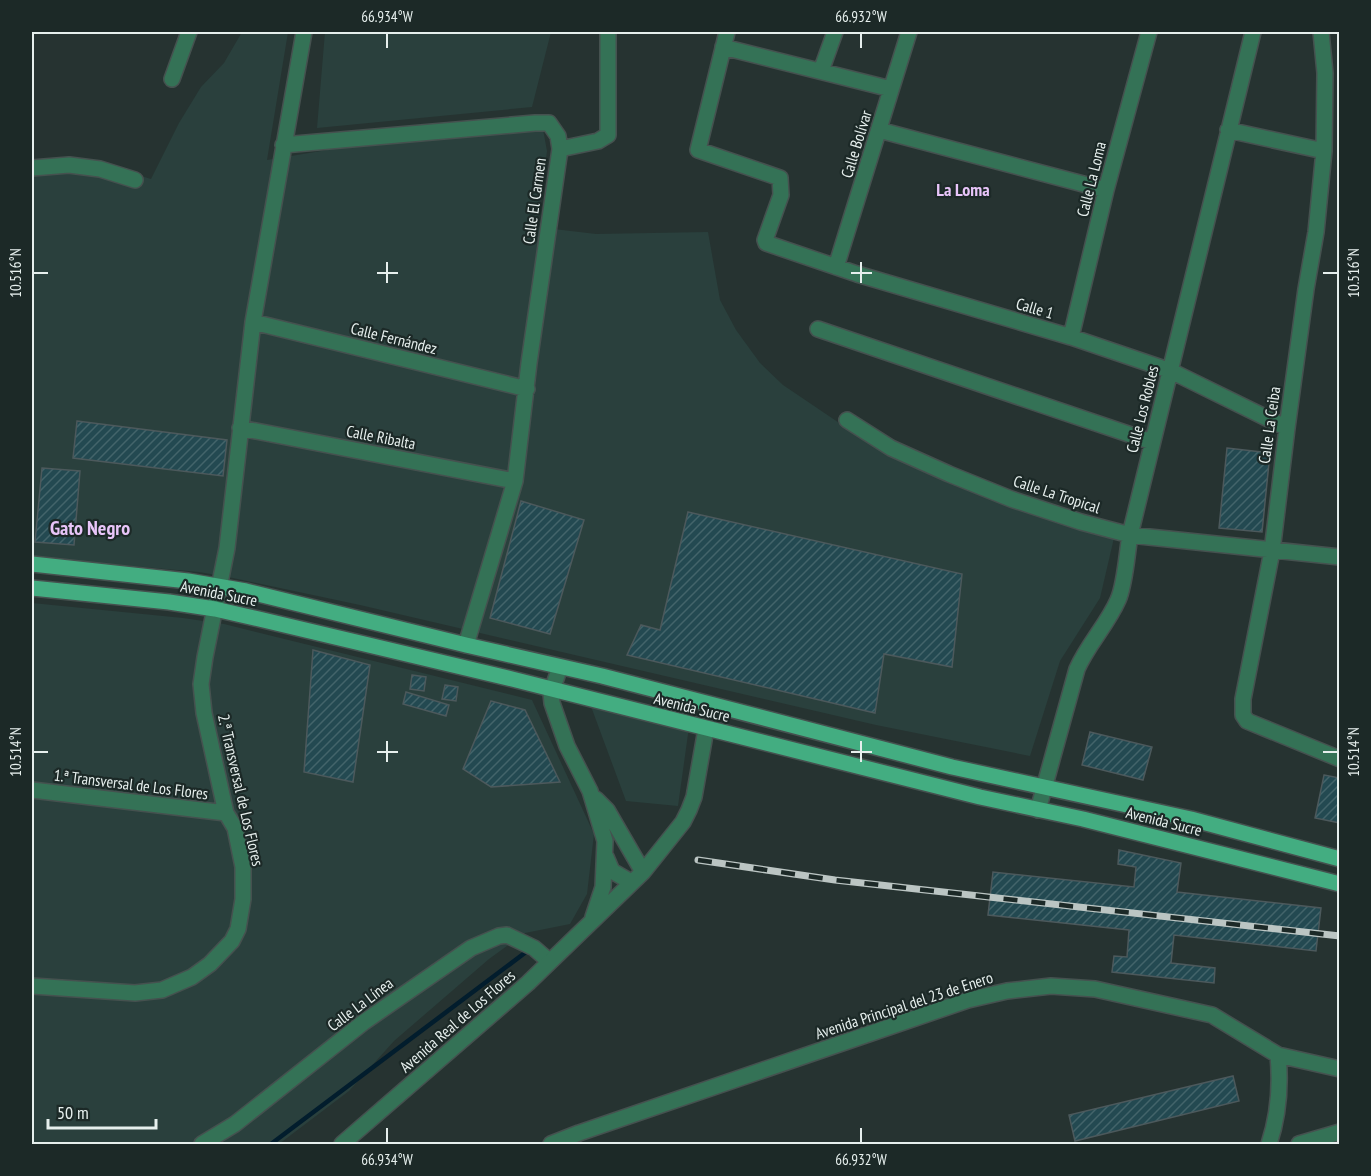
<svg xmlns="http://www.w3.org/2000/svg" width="1371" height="1176" font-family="'PT Sans Narrow',sans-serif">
	<defs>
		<pattern id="building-hatch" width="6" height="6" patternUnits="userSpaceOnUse" patternTransform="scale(1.5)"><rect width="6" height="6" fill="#234951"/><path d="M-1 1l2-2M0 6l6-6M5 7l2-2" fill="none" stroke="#43646a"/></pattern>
	</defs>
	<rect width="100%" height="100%" fill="#263331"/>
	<!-- built -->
	<path fill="#2a403d" d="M242,32H288L267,160L453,129L542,124L547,151L537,227L596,234L708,232L720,300L736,330L760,363L783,385L857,435L893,457L1114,538L1100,598L1060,661L1030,756L876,725L360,605L233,578L199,572L32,557V161L128,172L151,179L179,123L201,87L224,63Z
		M325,32H551L532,107L317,128Z
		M32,603L183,618L224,624L532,700L594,834L587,894L570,924L525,933L489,959L394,1041L349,1091L279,1144H32Z
		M589,701L689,727L678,806L626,801Z"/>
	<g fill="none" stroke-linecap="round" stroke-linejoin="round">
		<!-- stream -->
		<path stroke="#021d2d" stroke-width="4.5" d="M271,1144L530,949"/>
	</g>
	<!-- building -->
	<path fill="url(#building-hatch)" stroke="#4c595c" stroke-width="1.5" d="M77,421L227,440L223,476L73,458Z
		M1227,448L1270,453L1262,532L1219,528Z
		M42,468L80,471L74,545L35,542Z
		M521,501L584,520L550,634L490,618Z
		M688,512L962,574L952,667L884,654L875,713L627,655L641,625L660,630Z
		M313,650L370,665L353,782L304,772Z
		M412,675L426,677L424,691L410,689Z
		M445,685L458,687L456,701L442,699Z
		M406,692L449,705L446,716L403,704Z
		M491,701L525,710L560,782L491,787L463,769Z
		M1090,732L1152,747L1143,780L1082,765Z
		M1324,775L1340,778V823L1315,818Z
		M1119,850L1181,863L1177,892L1321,908L1316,951L1174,935L1171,963L1215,968L1214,983L1112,972L1114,956L1127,957L1129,930L988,915L993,872L1134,887L1136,867L1118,864Z
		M1233,1076L1239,1101L1075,1141L1069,1115Z"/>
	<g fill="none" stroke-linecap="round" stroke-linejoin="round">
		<!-- minor casing -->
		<g stroke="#45514f" stroke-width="18">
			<path id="minor" d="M727,32L698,150L780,178L781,195L765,240L766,243L857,274L1071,337L1171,371L1287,428
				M1321,32L1325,73L1324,151L1316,232L1306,289L1287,428L1272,551L1243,699V715L1247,721L1340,759
				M723,47L891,89
				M821,71L835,32
				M172,79L189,32
				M879,130L1106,190
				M1228,130L1324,151
				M283,145L535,123H549L558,136L560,149L529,363L515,481L466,645
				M560,149L598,141L608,135V32
				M32,168L69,165L100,169L135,180
				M836,267L909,32
				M253,322L527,389
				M818,329L1152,442
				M1071,337L1106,190L1149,32
				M847,420L891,448L949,474L1011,499L1081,522L1130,535L1340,557
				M240,428L515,481
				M32,790L226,813
				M1038,810L1077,669C1088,644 1107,625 1118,600C1125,585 1127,553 1130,535L1253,32
				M32,986L135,993L162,990L192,977L210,964L232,941L238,929L243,899V867L235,828L226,813L204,713L201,684L205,657L227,548L253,322L304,32
				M202,1144L235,1124L364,1022L471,948L499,936L507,935L534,948L549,961
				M551,1144L579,1133L968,1000L1007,991L1051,986L1095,989L1212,1015L1278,1055L1340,1069
				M1269,1144C1279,1114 1281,1087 1278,1055
				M1299,1144L1340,1132"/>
		</g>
		<!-- tertiary casing -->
		<g stroke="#45514f" stroke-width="18">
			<path id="tertiary" d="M560,667L551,693L552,703L567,746L590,791L605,841L603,887L593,917
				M596,799L607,810L643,872
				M606,857L612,871L631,882
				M342,1144L528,983L643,872L683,822L689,810L694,797L706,729"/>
		</g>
		<!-- primary casing -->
		<g stroke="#45514f" stroke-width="18">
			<path id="primary" d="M32,564L188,581L246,591L466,645L602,676L952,767L1191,819L1340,859
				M32,588L169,602L215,609L259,619L512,679L980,797L1083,819L1340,884"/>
		</g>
		<!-- minor -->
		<use href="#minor" stroke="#347256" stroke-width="15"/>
		<!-- tertiary -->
		<use href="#tertiary" stroke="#347256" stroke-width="15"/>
		<!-- primary -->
		<use href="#primary" stroke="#43ad81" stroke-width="15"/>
		<!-- rail casing -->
		<g stroke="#bbc5c3" stroke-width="7">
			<path id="rail" d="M698,860L835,880L1340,936"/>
		</g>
		<!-- rail -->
		<use href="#rail" stroke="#1c2927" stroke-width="4.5" stroke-dasharray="14" stroke-linecap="butt"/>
	</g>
	<!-- ticks -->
	<path fill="none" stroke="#e6efed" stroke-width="2" d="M387,33V48M861,33V48M387,262V283M861,262V283M33,273H48M377,273H398M851,273H872M1323,273H1338M387,741V762M861,741V762M33,752H48M377,752H398M851,752H872M1323,752H1338M387,1128V1143M861,1128V1143"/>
	<g text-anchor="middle" stroke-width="4.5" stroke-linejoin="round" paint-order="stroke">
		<!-- street labels -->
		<g font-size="16" fill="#e6efed" stroke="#1c2927">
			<text transform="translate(856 144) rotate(-73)" y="6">Calle Bolívar</text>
			<text transform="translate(1091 179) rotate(-76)" y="6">Calle La Loma</text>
			<text transform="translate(534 201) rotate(-82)" y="6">Calle El Carmen</text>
			<text transform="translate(1035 308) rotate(16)" y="6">Calle 1</text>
			<text transform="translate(394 338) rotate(14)" y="6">Calle Fernández</text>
			<text transform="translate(1142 409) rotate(-76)" y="6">Calle Los Robles</text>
			<text transform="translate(1269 425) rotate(-82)" y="6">Calle La Ceiba</text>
			<text transform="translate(381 437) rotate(11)" y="6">Calle Ribalta</text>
			<text transform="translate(1057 494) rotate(18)" y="6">Calle La Tropical</text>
			<text transform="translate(219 593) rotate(11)" y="6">Avenida Sucre</text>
			<text transform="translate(692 707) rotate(14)" y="6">Avenida Sucre</text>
			<text transform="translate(131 784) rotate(7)" y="6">1.ª Transversal de Los Flores</text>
			<text transform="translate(241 790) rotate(77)" y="6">2.ª Transversal de Los Flores</text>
			<text transform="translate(1164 821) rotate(14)" y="6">Avenida Sucre</text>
			<text transform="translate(360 1004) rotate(-37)" y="6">Calle La Línea</text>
			<text transform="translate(904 1005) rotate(-18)" y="6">Avenida Principal del 23 de Enero</text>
			<text transform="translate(457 1021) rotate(-41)" y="6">Avenida Real de Los Flores</text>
		</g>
		<!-- neighbourhood labels -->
		<g font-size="18" font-weight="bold" fill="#e8c5f9" stroke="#1c2927">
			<text x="963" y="196">La Loma</text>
		</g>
		<!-- quarter labels -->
		<g font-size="20" font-weight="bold" fill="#e8c5f9" stroke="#1c2927">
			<text x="90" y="535">Gato Negro</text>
		</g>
	</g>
	<!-- border -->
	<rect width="1371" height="1176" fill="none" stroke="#1c2927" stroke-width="66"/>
	<!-- scale -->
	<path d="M48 1119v9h108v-9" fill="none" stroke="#e6efed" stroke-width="3"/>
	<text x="57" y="1119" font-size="18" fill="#e6efed" stroke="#1c2927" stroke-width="4.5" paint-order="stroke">50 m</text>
	<rect x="33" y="33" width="1305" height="1110" fill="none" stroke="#e6efed" stroke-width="2"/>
	<g font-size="15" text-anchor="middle" fill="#e6efed">
		<text x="387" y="22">66.934°W</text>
		<text x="861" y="22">66.932°W</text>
		<text transform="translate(16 273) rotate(-90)" y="5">10.516°N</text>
		<text transform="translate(1354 273) rotate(-90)" y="5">10.516°N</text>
		<text transform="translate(16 752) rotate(-90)" y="5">10.514°N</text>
		<text transform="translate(1354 752) rotate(-90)" y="5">10.514°N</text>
		<text x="387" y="1165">66.934°W</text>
		<text x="861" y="1165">66.932°W</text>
	</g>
</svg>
